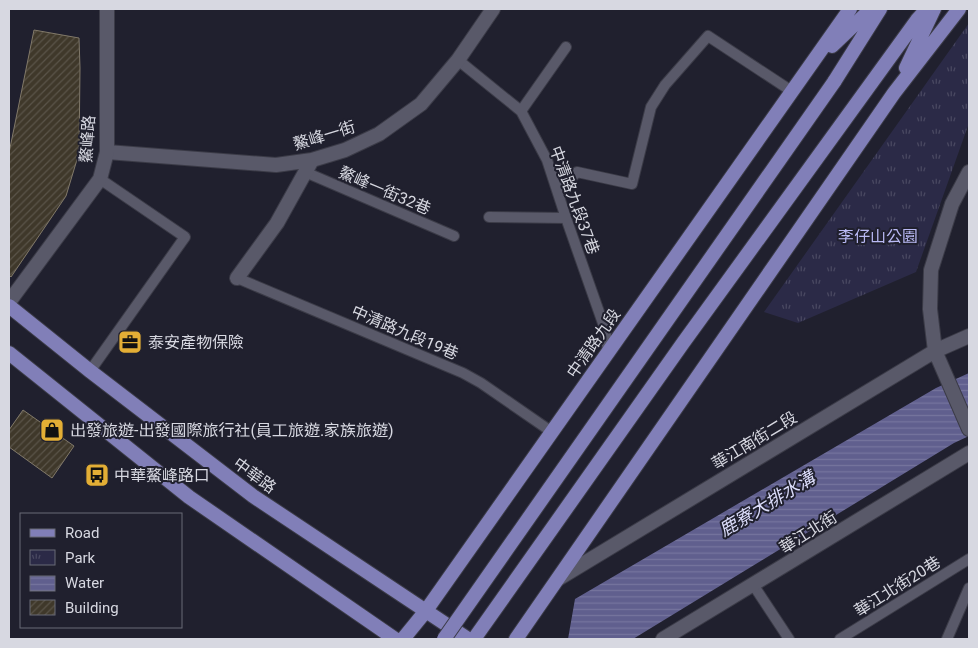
<svg xmlns="http://www.w3.org/2000/svg" width="978" height="648" font-family="Roboto,'Noto Sans TC',sans-serif">
	<defs>
		<pattern id="park-tufts" width="24" height="20" patternUnits="userSpaceOnUse" patternTransform="scale(1.25)"><rect width="24" height="20" fill="#2b2a47"/><path d="M3 7l-1-3M5 7V3M7 7l1-3M15 17l-1-3M17 17v-4M19 17l1-3" fill="none" stroke="#494861"/></pattern>
		<pattern id="water-rules" width="6" height="5" patternUnits="userSpaceOnUse" patternTransform="scale(1.25)"><rect width="6" height="5" fill="#605f8e"/><path d="M0 2.5h6" fill="none" stroke="#76759e"/></pattern>
		<pattern id="building-hatch" width="6" height="6" patternUnits="userSpaceOnUse" patternTransform="scale(1.25)"><rect width="6" height="6" fill="#3f382a"/><path d="M-1 1l2-2M0 6l6-6M5 7l2-2" fill="none" stroke="#5a5449"/></pattern>
	</defs>
	<rect width="100%" height="100%" fill="#20202e"/>
	<!-- park -->
	<path fill="url(#park-tufts)" d="M969,23V123L916,272L798,323L764,312Z"/>
	<!-- water -->
	<path fill="url(#water-rules)" d="M969,373V436L954,443L633,639H568L575,599L936,388Z"/>
	<!-- building -->
	<path fill="url(#building-hatch)" stroke="#817969" d="M34,30L79,38L80,68L79,153L66,196L11,277L9,275V153Z
		M23,410L74,446L52,478L9,447V430Z"/>
	<g fill="none" stroke-linecap="round" stroke-linejoin="round">
		<!-- service casing -->
		<g stroke="#3b3b47" stroke-width="12">
			<path id="service" d="M458,60L521,111L547,160L566,218L605,329L608,351
				M521,111L566,47
				M305,172L454,236
				M558,192L577,172L632,184L651,107L665,85L708,36L793,92
				M489,217L566,218
				M237,278L463,373L481,383L552,432
				M90,371L185,237L100,179
				M754,586L789,639
				M840,639L969,559
				M947,639L969,588"/>
		</g>
		<!-- minor casing -->
		<g stroke="#3b3b47" stroke-width="16">
			<path id="minor" d="M107,152L276,165L312,160L345,150L379,134L421,104L458,60L493,9
				M969,172L952,204L931,270L930,309L935,351L969,429
				M237,278L277,223L312,160
				M558,579L935,351L969,336
				M663,639L969,453"/>
		</g>
		<!-- tertiary casing -->
		<g stroke="#3b3b47" stroke-width="16">
			<path id="tertiary" d="M9,302L100,179L107,152V9"/>
		</g>
		<!-- primary casing -->
		<g stroke="#3b3b47" stroke-width="16">
			<path id="primary" d="M832,46L871,9
				M906,68L934,9
				M834,82L880,9
				M9,306L90,371L253,496L468,639
				M9,353L189,497L395,639
				M403,639L425,612L850,9
				M474,639L683,343L917,20L927,9
				M516,639L894,93L959,9"/>
		</g>
		<!-- service -->
		<use href="#service" stroke="#595969" stroke-width="10"/>
		<!-- minor -->
		<use href="#minor" stroke="#595969" stroke-width="14"/>
		<!-- tertiary -->
		<use href="#tertiary" stroke="#595969" stroke-width="14"/>
		<!-- primary -->
		<use href="#primary" stroke="#817fb8" stroke-width="14"/>
		<!-- primary-bridge casing -->
		<g stroke="#3b3b47" stroke-width="16" stroke-linecap="butt">
			<path id="primary-bridge" d="M444,639L834,82"/>
		</g>
		<!-- primary-bridge -->
		<use href="#primary-bridge" stroke="#817fb8" stroke-width="14"/>
	</g>
	<!-- icons -->
	<defs>
		<g id="office-square" transform="scale(1.25)"><rect x="-9" y="-9" width="18" height="18" rx="4" fill="#e3ae35" stroke="#20202e"/><path d="M-6-3h4V-5.5h4V-3h4V5H-6ZM-1-4.5V-3h2v-1.5ZM-6 0V1H6V0Z" fill="#111"/></g>
		<g id="shop-square" transform="scale(1.25)"><rect x="-9" y="-9" width="18" height="18" rx="4" fill="#e3ae35" stroke="#20202e"/><path d="M-5-2.5h2.3a2.7 3.5 0 0 1 5.4 0H5L5.5 6h-11ZM-1.5-2.5h3a1.5 2.3 0 0 0-3 0Z" fill="#111"/></g>
		<g id="bus-square" transform="scale(1.25)"><rect x="-9" y="-9" width="18" height="18" rx="4" fill="#e3ae35" stroke="#20202e"/><path d="M-5-6H5V4H4V6H2V4H-2V6H-4V4H-5ZM-3.5-4V0h7V-4ZM-3.5 1.2v1.5H-2V1.2ZM2 1.2v1.5H3.5V1.2Z" fill="#111"/></g>
	</defs>
	<g fill-rule="evenodd">
		<use href="#office-square" x="130" y="342"/>
		<use href="#shop-square" x="52" y="430"/>
		<use href="#bus-square" x="97" y="475"/>
	</g>
	<g text-anchor="middle" stroke-width="4" stroke-linejoin="round" paint-order="stroke">
		<!-- street labels -->
		<g font-size="16" fill="#d7d8e1" stroke="#20202e">
			<text transform="translate(324 135) rotate(-17)" y="6">鰲峰一街</text>
			<text transform="translate(87 139) rotate(-86)" y="6">鰲峰路</text>
			<text transform="translate(385 190) rotate(23)" y="6">鰲峰一街32巷</text>
			<text transform="translate(575 200) rotate(70)" y="6">中清路九段37巷</text>
			<text transform="translate(405 332) rotate(23)" y="6">中清路九段19巷</text>
			<text transform="translate(593 343) rotate(-55)" y="6">中清路九段</text>
			<text transform="translate(754 440) rotate(-31)" y="6">華江南街二段</text>
			<text transform="translate(255 475) rotate(36)" y="6">中華路</text>
			<text transform="translate(808 532) rotate(-32)" y="6">華江北街</text>
			<text transform="translate(897 586) rotate(-32)" y="6">華江北街20巷</text>
		</g>
		<!-- park labels -->
		<g font-size="16" fill="#b9b9f4" stroke="#20202e">
			<text x="878" y="242">李仔山公園</text>
		</g>
		<!-- poi labels -->
		<g font-size="16" fill="#d7d8e1" stroke="#20202e" text-anchor="start">
			<text x="148" y="348">泰安產物保險</text>
			<text x="70" y="436">出發旅遊-出發國際旅行社(員工旅遊.家族旅遊)</text>
			<text x="114" y="481">中華鰲峰路口</text>
		</g>
		<!-- water labels -->
		<g font-size="18" font-style="italic" fill="#dbdcfa" stroke="#20202e">
			<text transform="translate(767 504) rotate(-31)" y="6">鹿寮大排水溝</text>
		</g>
	</g>
	<!-- border -->
	<rect width="978" height="648" fill="none" stroke="#d7d8e1" stroke-width="20"/>
	<!-- legend -->
	<rect x="20" y="513" width="162" height="115" fill="#20202e" stroke="#696a76"/>
	<rect x="30" y="529" width="25" height="8" fill="#817fb8" stroke="#696a76"/>
	<text x="65" y="538" font-size="15" fill="#d7d8e1">Road</text>
	<rect x="30" y="550" width="25" height="15" fill="url(#park-tufts)" stroke="#696a76"/>
	<text x="65" y="563" font-size="15" fill="#d7d8e1">Park</text>
	<rect x="30" y="576" width="25" height="15" fill="url(#water-rules)" stroke="#696a76"/>
	<text x="65" y="588" font-size="15" fill="#d7d8e1">Water</text>
	<rect x="30" y="600" width="25" height="15" fill="url(#building-hatch)" stroke="#696a76"/>
	<text x="65" y="613" font-size="15" fill="#d7d8e1">Building</text>
</svg>
